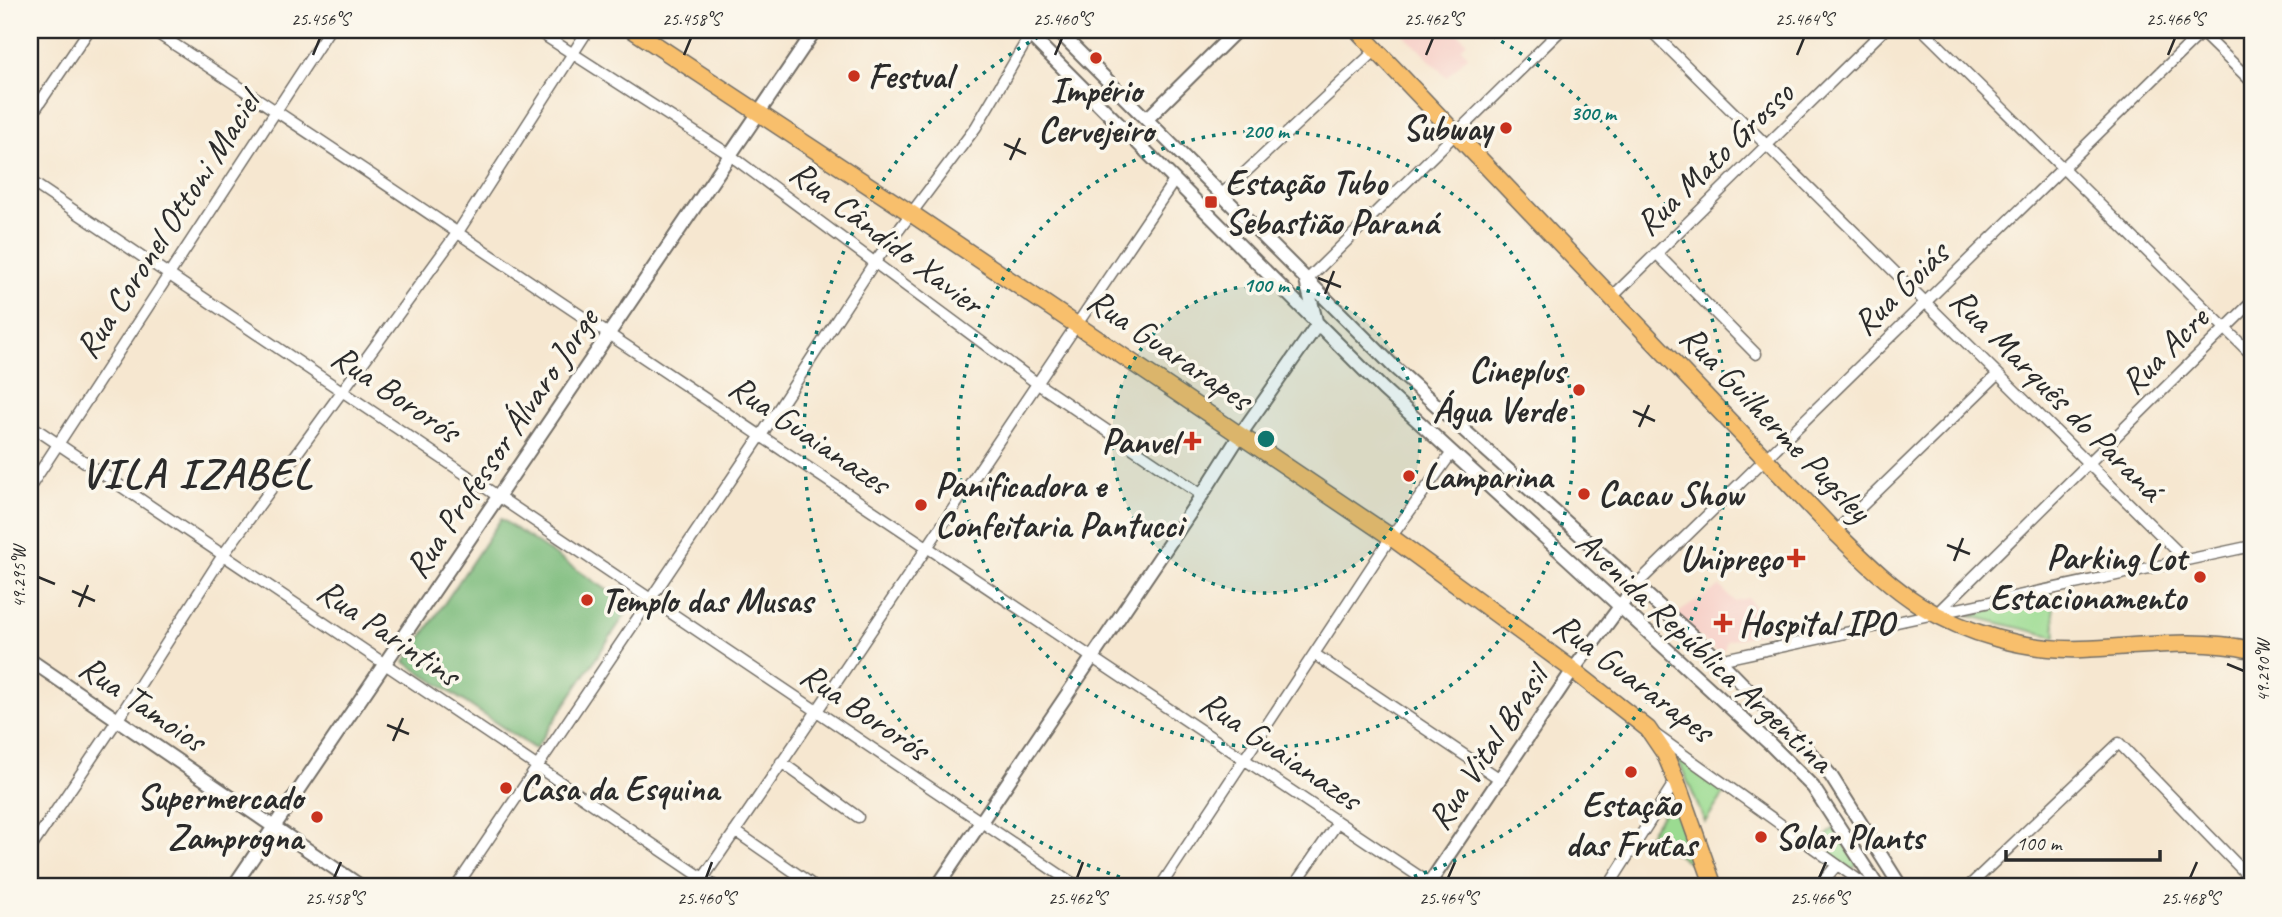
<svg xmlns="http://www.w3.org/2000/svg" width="2282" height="917" font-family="Caveat,sans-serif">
	<rect width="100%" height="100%" fill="#fbf7ec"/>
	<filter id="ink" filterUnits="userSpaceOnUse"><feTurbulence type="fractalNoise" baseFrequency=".0143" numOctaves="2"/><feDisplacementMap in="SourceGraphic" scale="14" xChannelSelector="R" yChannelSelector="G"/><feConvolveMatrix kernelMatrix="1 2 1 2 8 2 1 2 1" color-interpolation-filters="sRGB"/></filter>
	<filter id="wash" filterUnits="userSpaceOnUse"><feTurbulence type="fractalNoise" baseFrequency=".00686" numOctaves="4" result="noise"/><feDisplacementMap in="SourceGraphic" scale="28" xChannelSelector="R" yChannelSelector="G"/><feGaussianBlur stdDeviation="1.57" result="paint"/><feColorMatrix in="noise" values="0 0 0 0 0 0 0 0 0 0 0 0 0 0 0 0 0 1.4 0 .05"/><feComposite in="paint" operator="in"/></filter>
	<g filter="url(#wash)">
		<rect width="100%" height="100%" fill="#f6e7d0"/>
		<!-- built -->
		<path fill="#f7d1c9" d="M1399,30H1455L1467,42L1461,48L1468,55L1447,77Z
			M1720,586L1734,601L1748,598L1771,631L1727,641L1724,650L1718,652L1673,616Z"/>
		<!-- green -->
		<path fill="#9bdb91" stroke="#63835e" stroke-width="2" d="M2052,592L2056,637L1970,616Z
			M1674,750L1726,791L1705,822Z
			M1674,797L1694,865L1647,837Z
			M1834,828L1858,863L1852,870L1818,845Z"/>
		<!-- forest -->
		<path fill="#7cbb7b" stroke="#547353" stroke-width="2" d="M501,519L631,606L535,749L405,662Z"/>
	</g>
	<g filter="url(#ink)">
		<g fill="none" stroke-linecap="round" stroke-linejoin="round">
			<!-- minor casing -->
			<g stroke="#726d65" stroke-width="13">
				<path id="minor" d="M152,30C306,129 457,233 610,335C886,517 1159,704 1435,887
					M536,30L730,155L1038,384L1202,495
					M1650,30L2186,560
					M1923,30L2252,355
					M2199,30L2252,82
					M30,117L89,30
					M30,181L1078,887
					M1221,195L1376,50
					M1656,253L1756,354
					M1306,281L1561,30
					M1612,297L1884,30
					M30,425L716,887
					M30,487L329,30
					M1835,532L1998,374
					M1636,585L2204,30
					M1936,614L2252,302
					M1314,654L1500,779
					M1719,660L2252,546
					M1656,735L1864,884
					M781,762L858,817
					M735,831L810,883
					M30,849L118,719L223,555L458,232L588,30
					M456,887L762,434L874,263L976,127L1030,35
					M697,887C858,653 1014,416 1174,181
					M1160,887L1391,537L1451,454
					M1293,887L1338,822
					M1608,887L1676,780
					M1818,887L1837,865
					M1968,887L2119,743L2252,880"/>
			</g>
			<!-- tertiary casing -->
			<g stroke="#726d65" stroke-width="16">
				<path id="tertiary" d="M1025,30L1383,389L1770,744L1813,787L1878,887
					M1057,30L1394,367L1719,660L1818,761L1831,776L1901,887
					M1147,119L1237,30
					M30,660L362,887
					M233,887L815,30
					M937,887L1202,495L1240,435L1317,325L1306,281
					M1427,887L1573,670L1636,585"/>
			</g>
			<!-- primary casing -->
			<g stroke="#726d65" stroke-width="19">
				<path id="primary" d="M633,30L912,214L1391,537L1573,670L1648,729L1665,754L1676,780L1714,887
					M1357,30L1835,532C1862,558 1888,585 1920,605C1966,634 2027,651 2082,649C2139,647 2196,637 2252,650"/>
			</g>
			<!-- minor -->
			<use href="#minor" stroke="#fff" stroke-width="10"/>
			<!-- tertiary -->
			<use href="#tertiary" stroke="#fff" stroke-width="12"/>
			<!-- primary -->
			<use href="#primary" stroke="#f8bf6c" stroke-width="16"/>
		</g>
	</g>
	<!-- ticks -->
	<path fill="none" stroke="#2b2b2b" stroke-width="2.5" d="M313,55L320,38M684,55L691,38M1055,55L1062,38M1426,55L1433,38M1797,55L1804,38M2168,55L2175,38M1004,144L1026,154M1010,160L1020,138M1318,278L1341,287M1325,294L1334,271M1633,411L1655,421M1639,427L1649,405M1947,545L1970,554M1954,561L1963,538M38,577L55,584M72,591L95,601M79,607L88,585M2227,664L2244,671M387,725L409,734M393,741L403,718M334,878L341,862M706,878L712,862M1077,878L1083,862M1448,878L1455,862M1819,878L1826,862M2190,878L2197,862"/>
	<!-- distance rings -->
	<circle cx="1266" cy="439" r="154" fill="#0f766e" fill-opacity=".12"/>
	<g fill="none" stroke="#0f766e" stroke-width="3.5" stroke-dasharray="3.5 7">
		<circle cx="1266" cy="439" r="154"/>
		<circle cx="1266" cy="439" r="308"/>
		<path d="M1150 886A462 462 0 0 1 1049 31M1483 31A462 462 0 0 1 1382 886"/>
	</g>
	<!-- markers -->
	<g fill="#c8321e" stroke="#fbf7ec" stroke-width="2.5">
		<circle cx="1096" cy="58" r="7"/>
		<circle cx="854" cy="76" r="7"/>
		<circle cx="1506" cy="128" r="7"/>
		<rect x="1204" y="195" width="14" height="14" rx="3.5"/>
		<circle cx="1579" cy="390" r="7"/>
		<path d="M1188.5 430.5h7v7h7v7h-7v7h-7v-7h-7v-7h7z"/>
		<circle cx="1409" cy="476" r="7"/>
		<circle cx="1584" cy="494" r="7"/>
		<circle cx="921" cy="505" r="7"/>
		<path d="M1792.5 547.5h7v7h7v7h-7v7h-7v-7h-7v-7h7z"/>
		<circle cx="2200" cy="577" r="7"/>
		<circle cx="587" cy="600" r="7"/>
		<path d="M1719.5 612.5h7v7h7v7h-7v7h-7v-7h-7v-7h7z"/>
		<circle cx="1631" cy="772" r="7"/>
		<circle cx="506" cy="788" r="7"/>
		<circle cx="317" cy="817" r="7"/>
		<circle cx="1761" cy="837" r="7"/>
	</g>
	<g text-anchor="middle" stroke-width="7" stroke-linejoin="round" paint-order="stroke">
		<!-- poi labels -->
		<g font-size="35" font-weight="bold" fill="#2b2b2b" stroke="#fbf7ec" text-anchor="start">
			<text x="868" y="88">Festval</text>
			<text x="1096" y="102" text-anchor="middle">Império<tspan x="1096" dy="40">Cervejeiro</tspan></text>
			<text x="1492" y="140" text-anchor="end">Subway</text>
			<text x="1225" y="194">Estação Tubo<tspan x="1225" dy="40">Sebastião Paraná</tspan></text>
			<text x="1565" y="382" text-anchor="end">Cineplus<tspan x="1565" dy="40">Água Verde</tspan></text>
			<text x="1178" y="453" text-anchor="end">Panvel</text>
			<text x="1423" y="488">Lamparina</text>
			<text x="935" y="497">Panificadora e<tspan x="935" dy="40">Confeitaria Pantucci</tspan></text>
			<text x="1598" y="506">Cacau Show</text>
			<text x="2186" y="569" text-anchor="end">Parking Lot<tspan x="2186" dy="40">Estacionamento</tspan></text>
			<text x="1782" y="570" text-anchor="end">Unipreço</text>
			<text x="601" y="612">Templo das Musas</text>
			<text x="1739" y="635">Hospital IPO</text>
			<text x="520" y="800">Casa da Esquina</text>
			<text x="303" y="809" text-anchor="end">Supermercado<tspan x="303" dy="40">Zamprogna</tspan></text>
			<text x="1631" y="816" text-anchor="middle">Estação<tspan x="1631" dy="40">das Frutas</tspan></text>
			<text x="1775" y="849">Solar Plants</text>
		</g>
		<!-- street labels -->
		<g font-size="35" fill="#2b2b2b" stroke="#fbf7ec">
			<text transform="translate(1714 158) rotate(-44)" y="12">Rua Mato Grosso</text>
			<text transform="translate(167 225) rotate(-57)" y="12">Rua Coronel Ottoni Maciel</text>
			<text transform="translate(887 237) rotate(37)" y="12">Rua Cândido Xavier</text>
			<text transform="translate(1900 288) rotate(-44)" y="12">Rua Goiás</text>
			<text transform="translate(1170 349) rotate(34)" y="12">Rua Guararapes</text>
			<text transform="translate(2164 350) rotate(-45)" y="12">Rua Acre</text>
			<text transform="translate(396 393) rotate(34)" y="12">Rua Bororós</text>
			<text transform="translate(2057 394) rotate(45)" y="12">Rua Marquês do Paraná</text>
			<text transform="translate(1776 423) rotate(46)" y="12">Rua Guilherme Pugsley</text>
			<text transform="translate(810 434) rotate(34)" y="12">Rua Guaianazes</text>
			<text transform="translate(501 443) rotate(-56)" y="12">Rua Professor Álvaro Jorge</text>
			<text transform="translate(389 632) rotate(34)" y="12">Rua Parintins</text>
			<text transform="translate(1705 651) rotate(43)" y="12">Avenida República Argentina</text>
			<text transform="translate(1634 677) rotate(37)" y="12">Rua Guararapes</text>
			<text transform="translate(143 703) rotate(34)" y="12">Rua Tamoios</text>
			<text transform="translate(865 711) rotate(34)" y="12">Rua Bororós</text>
			<text transform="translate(1487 748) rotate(-56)" y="12">Rua Vital Brasil</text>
			<text transform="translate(1281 750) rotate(34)" y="12">Rua Guaianazes</text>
		</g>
		<!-- district labels -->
		<g font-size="42" font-weight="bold" letter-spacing="2" fill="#2b2b2b" stroke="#fbf7ec">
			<text x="197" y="487">VILA IZABEL</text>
		</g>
	</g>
	<circle cx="1266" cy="439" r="10" fill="#0f766e" stroke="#fbf7ec" stroke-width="3.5"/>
	<g font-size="21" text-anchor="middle" font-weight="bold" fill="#0f766e" stroke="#fbf7ec" stroke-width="7" stroke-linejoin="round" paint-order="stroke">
		<text x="1593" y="120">300 m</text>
		<text x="1266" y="138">200 m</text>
		<text x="1266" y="292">100 m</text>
	</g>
	<!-- margin -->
	<rect width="2282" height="917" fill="none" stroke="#fbf7ec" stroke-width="77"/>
	<!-- scale -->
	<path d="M2006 850v10h154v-10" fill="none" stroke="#2b2b2b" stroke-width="3.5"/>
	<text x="2016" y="850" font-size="21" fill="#2b2b2b" stroke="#fbf7ec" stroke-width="5" paint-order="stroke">100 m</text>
	<rect x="38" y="38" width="2206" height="840" fill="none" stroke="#2b2b2b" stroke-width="2.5"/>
	<g font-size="18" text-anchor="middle" fill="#2b2b2b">
		<text x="320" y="25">25.456°S</text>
		<text x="691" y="25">25.458°S</text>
		<text x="1062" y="25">25.460°S</text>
		<text x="1433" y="25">25.462°S</text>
		<text x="1804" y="25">25.464°S</text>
		<text x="2175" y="25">25.466°S</text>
		<text transform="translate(19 577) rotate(-90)" y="6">49.295°W</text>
		<text transform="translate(2263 671) rotate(-90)" y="6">49.290°W</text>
		<text x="334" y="904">25.458°S</text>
		<text x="706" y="904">25.460°S</text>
		<text x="1077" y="904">25.462°S</text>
		<text x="1448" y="904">25.464°S</text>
		<text x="1819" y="904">25.466°S</text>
		<text x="2190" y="904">25.468°S</text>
	</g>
</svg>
